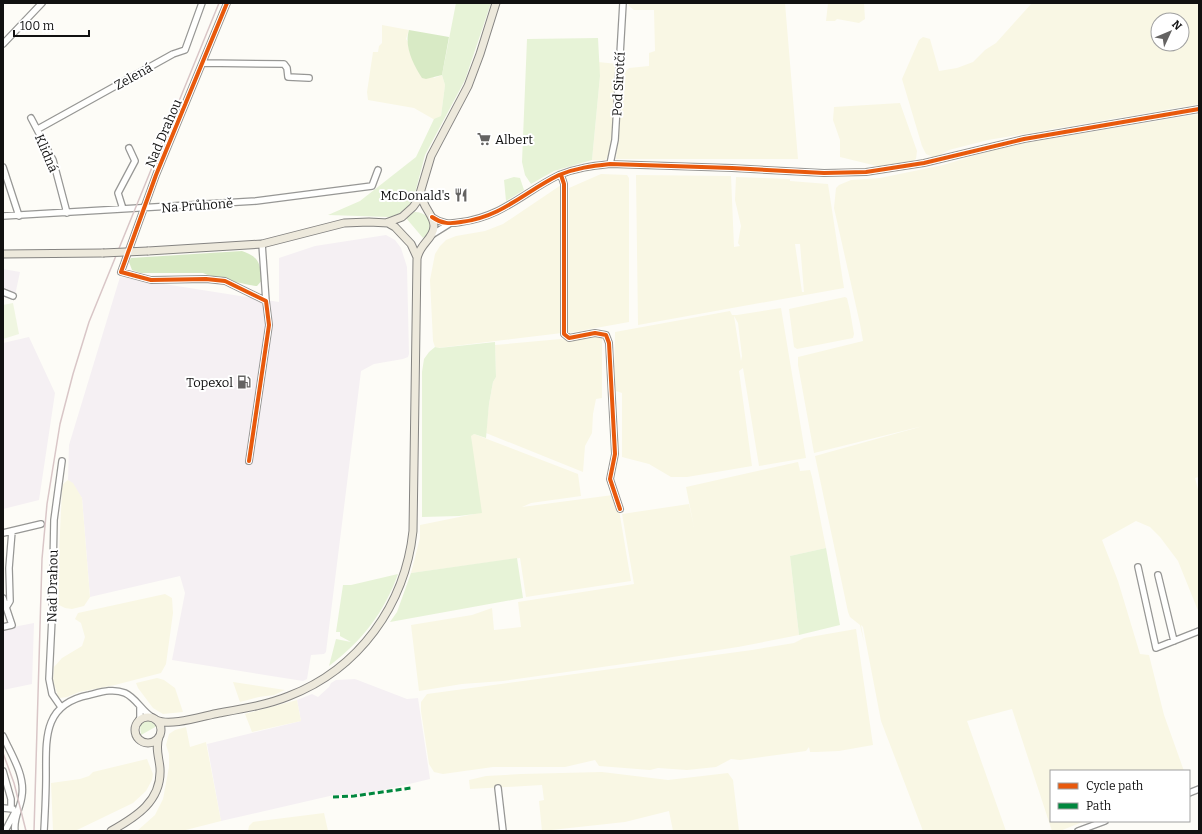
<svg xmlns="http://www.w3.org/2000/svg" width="1202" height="834" font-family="Bitter,serif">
	<rect width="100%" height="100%" fill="#fdfcf7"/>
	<!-- industrial -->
	<path fill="#f5f0f3" d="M386,235L395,240L401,248L407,267L409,354L408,357L403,359L374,364L361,371L326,652L324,654L311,655L307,679L303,681L172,660L185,593L180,576L90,597L82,498L68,480L69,445L120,277L279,302V258L315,246Z
		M3,269L20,272L14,300L3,297Z
		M29,337L55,393L39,500L3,509V343Z
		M34,623L32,684L3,690V629Z
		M355,679L407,699L418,698L430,779L384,790L357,794L334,795L221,821L207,744L301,721L297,700L312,694L318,697L329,687L331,683L336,680Z"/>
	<!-- farmland -->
	<path fill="#f9f7e4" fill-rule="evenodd" d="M628,3H785L798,159H616L622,75L629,68L649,66V53L655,51L654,10H634L629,6Z
		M828,3H864L865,19L859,23L837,19L835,21H826Z
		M1032,3H1199V104L988,140L949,150L938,156L933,157L926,154L922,146L902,79L919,40L923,37L930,39L939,71L957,68L973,62L985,50L996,43ZM1158,20H1182V44H1158Z
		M382,25L409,30L406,39L434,78L442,75L445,85L441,116L438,119L435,120L414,108L368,100L367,92L373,52H378L379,46L382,43Z
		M598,62L618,64L610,155L605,160H592L600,76Z
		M900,103L917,151L916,159L910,162L881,167L840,157V140L833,120L834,107Z
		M1199,114V477L1195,478L1199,493V613L1178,561L1160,537L1150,527L1136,521L1102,540L1118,581L1140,654L1149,655L1164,715L1184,771H1051V821H1085L1060,831H1052L1012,709L967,721L1006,831H923L881,721L863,627L861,625L864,642L860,625L850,617L848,612L815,456L923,426L814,453L798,365V357L863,341L860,324L834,208L836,188L839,185L851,180L880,178L943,165L993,150L1030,142Z
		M601,174L627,175L629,178V322L568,333L569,188Z
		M636,175L731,176L734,247L740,246L738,243L741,226L735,200L736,177L790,179V181L828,184L844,288L638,325ZM795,244H800L804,292H802Z
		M561,185L562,333L438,348L435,347L433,341L430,280L435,254L440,246L446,240L456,236L485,231L503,224Z
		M845,297L847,298L850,311L854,334L853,338L797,349L794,347L789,309Z
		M781,308L806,458L759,466L743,368L739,371L752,466L687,477H671L649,464L622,457V393L616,391L614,386L615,332L730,311L732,315H737ZM734,316L738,323L742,356L741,361Z
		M595,336L602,337V398L596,399L593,414L592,433L585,446L583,472L486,433L489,404L493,382L496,377L495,345L561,339L570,340Z
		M474,434L578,474L581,496L531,503L522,507L613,495L618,504L631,581L526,597L520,558L411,573L420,538V525L474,514L471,435Z
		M798,462L800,471L810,470L812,477L826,548L790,556L799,635L738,647L666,658L503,681L462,684L419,691L411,625L472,615L492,608L494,630L521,627L518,602L634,584L622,514L689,504L694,527L686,487Z
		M68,480L73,483L82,498L90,597L84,606L72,609L65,608L57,604V594L62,490L63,484Z
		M165,594L172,598L173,613L166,664L161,673L115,685L79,692L67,697L60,698L58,696L53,681L54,667L62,658L82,646L85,637L81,623L75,619L78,613Z
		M856,629L873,745L839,751L816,752H810L809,747L806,751L740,760L731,759L716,767L687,770L658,768L650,770L599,766L595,760L565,767H493L443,774L434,772L429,764L421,711V702L427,694L752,650L794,643L804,638Z
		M157,678L164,680L175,688L183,712L163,714L153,708L138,688L136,683Z
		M233,682L285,690L274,695L259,697L240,702Z
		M297,700L301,721L252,732L245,714Z
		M186,727L190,747L206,742L221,821L182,831H137L155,815L163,799L169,767V754L166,745L169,734L175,730Z
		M147,759L153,774L152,780L146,791L133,803L75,831H53L51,783L80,779L89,776L93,772Z
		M602,772L668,780L728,773L733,780L739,831H673L669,811L625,822L542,831L539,801L544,800L542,785L470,789L469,780L486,776L521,774Z
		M324,813L328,831H248L249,826L253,822Z"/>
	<!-- green -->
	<path fill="#e7f3d7" d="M456,3H491L465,80L425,155L413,201L406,209L398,214L389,217L328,215L360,201L416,157L434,119L441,116L445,85L442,75Z
		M598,38L600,76L592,160L554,171L531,184L525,175L522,162L527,39Z
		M514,177L520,178L524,190L506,201L504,180Z
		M414,212C430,211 437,229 423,238L406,218Z
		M495,342L496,377L493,382L489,404L486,438L474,434L471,436L482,513L459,516L422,517V372L424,359L429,352L435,347L439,348Z
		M826,548L840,625L799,635L790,556Z
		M517,558L523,598L390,622L397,612L411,573Z
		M398,574C384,613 362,641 329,666L336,639L351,642L340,636V632H336L343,585H351Z
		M144,721H151L157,726L141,735L140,726Z"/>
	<!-- forest -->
	<path fill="#d8eac5" d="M409,30L449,37L442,75L426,79L422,78C413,64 404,46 409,30Z
		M242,251C259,257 259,262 263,279L257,286C252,286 207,276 203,273H141L132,270L129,262L131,258Z"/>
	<!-- pitch -->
	<path fill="#f0f6e1" d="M13,303L19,334L3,339V305Z"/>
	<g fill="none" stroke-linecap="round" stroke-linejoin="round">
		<!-- minor casing -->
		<g stroke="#979795" stroke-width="8">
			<path id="minor" d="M227,3L156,175L121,272L151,280L206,279L225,281L266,301L269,325L249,461
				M3,44L42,3
				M203,63L284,64L287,68L288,77L309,78
				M31,118L53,160L67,213
				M38,129L173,54L185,50L202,3
				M610,164L615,140L623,3
				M3,167L19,216
				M561,175L564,184V334L569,338L595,333L606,335L609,343L615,454L610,479L620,509
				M123,209L118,193L135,161L129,148
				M3,216L256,201L372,186L378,170
				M432,217C442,224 450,224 461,222C502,217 524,192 559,175C576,168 592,166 610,164L732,168L824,173L866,172L924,163L1024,139L1199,109
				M433,234L449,224
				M262,244L266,301
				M3,292L13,296
				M3,533L41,524
				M1138,567L1156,648L1199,631
				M1158,575L1174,641
				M3,598L12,625L3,627
				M7,606L10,601L9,568L12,531
				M61,707L52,694L49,679L52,618L54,520L62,461
				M138,723L140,717V707
				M3,736C11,754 25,775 22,795C21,808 13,817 15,831
				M3,771L11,799V809
				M498,788L503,831
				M1189,793L1199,789
				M3,808L13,809
				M5,831L15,812
				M44,831C45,813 46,794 46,776C46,738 43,704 89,695C101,692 113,688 125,693C136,698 142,711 152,717
				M1078,831L1105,821"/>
		</g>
		<!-- major casing -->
		<g stroke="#858482" stroke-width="9">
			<path id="major" d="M386,223L402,217L413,207L418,200L431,156L468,86L480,54L496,3
				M148,251L262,244L344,223L369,222L388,223L395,227L411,244L417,257
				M3,254L103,253
				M135 730a13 13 0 1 1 26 0a13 13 0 1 1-26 0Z
				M156,720C170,727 203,716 219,713C242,709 267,705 289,696C359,669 405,605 413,531L417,259C419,244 434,239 434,226C434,214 421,207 421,191
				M111,831C136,817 162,801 160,768C159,757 155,748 159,737"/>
		</g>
		<!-- minor -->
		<use href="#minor" stroke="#fffffe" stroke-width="5.5"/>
		<!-- major -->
		<use href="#major" stroke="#ede9dc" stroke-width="7"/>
		<!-- rail -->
		<path stroke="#d9c6c7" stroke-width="1.5" d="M3,753L14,783L26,831
			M34,831L42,559L47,504L60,424L73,374L89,322L219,3"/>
		<!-- major-bridge casing -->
		<g stroke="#858482" stroke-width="9" stroke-linecap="butt">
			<path id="major-bridge" d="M103,253L148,251"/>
		</g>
		<!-- major-bridge -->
		<use href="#major-bridge" stroke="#ede9dc" stroke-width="7"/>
		<!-- quiet -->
		<path stroke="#00873e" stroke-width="3" stroke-dasharray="6 3" stroke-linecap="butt" d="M333,797L354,796L411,788"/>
		<!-- cycleway casing -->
		<g stroke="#fff" stroke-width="6">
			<path id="cycleway" d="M227,3L156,175L121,272L151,280L206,279L225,281L266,301L269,325L249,461
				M561,175L564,184V334L569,338L595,333L606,335L609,343L615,454L610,479L620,509
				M432,217C442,224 450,224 461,222C502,217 524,192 559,175C576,168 592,166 610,164L732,168L824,173L866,172L924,163L1024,139L1199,109"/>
		</g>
		<!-- cycleway -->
		<use href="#cycleway" stroke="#e8590c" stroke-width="4"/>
	</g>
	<!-- icons -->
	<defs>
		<g id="supermarket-bare" transform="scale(1.08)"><path d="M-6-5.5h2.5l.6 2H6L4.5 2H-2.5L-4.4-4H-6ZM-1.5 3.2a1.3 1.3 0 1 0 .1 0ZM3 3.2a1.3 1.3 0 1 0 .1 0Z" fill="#646362" stroke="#fff" stroke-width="2.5" paint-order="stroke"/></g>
		<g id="restaurant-bare" transform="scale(1.08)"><path d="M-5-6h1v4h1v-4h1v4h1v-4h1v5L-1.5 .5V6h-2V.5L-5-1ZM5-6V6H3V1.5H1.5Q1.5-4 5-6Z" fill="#646362" stroke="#fff" stroke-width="2.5" paint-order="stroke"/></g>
		<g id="fuel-bare" transform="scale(1.08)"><path d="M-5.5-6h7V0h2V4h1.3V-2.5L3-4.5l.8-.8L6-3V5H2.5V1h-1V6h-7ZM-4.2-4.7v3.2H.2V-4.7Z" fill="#646362" stroke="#fff" stroke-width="2.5" paint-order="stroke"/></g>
	</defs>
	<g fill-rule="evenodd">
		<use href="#supermarket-bare" x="484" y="139"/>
		<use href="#restaurant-bare" x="461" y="195"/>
		<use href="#fuel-bare" x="244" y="382"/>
	</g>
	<g text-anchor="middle" stroke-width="4" stroke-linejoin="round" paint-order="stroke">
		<!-- street labels -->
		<g font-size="13" fill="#111" stroke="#fff">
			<text transform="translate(133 76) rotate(-29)" y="5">Zelená</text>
			<text transform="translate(618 84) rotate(-87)" y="5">Pod Sirotčí</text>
			<text transform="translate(163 133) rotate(-67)" y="5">Nad Drahou</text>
			<text transform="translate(47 153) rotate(67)" y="5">Klidná</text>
			<text transform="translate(197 205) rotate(-4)" y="5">Na Průhoně</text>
			<text transform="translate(52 586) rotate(-89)" y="5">Nad Drahou</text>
		</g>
		<!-- poi labels -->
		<g font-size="13" fill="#111" stroke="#fff" text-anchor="end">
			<text x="495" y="144" text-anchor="start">Albert</text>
			<text x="450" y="200">McDonald's</text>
			<text x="233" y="387">Topexol</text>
		</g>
	</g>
	<!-- border -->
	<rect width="1202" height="834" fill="none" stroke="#111111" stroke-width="8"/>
	<!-- legend -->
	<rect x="1050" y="770" width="140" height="52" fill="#ffffff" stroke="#a0a0a0"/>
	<rect x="1058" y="783" width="20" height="6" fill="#e8590c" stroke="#a0a0a0"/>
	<text x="1086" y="790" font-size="12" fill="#111111">Cycle path</text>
	<rect x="1058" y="803" width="20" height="6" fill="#00873e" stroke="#a0a0a0"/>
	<text x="1086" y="810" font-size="12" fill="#111111">Path</text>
	<!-- north arrow -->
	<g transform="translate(1170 32) rotate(46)"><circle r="19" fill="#ffffff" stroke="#a0a0a0"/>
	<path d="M0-3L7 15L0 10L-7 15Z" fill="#646362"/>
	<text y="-6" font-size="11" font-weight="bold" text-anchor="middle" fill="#111111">N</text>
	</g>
	<!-- scale -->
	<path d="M14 30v6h75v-6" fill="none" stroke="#111111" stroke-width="2"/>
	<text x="20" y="30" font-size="12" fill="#111111" stroke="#ffffff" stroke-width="3" paint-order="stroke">100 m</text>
</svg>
